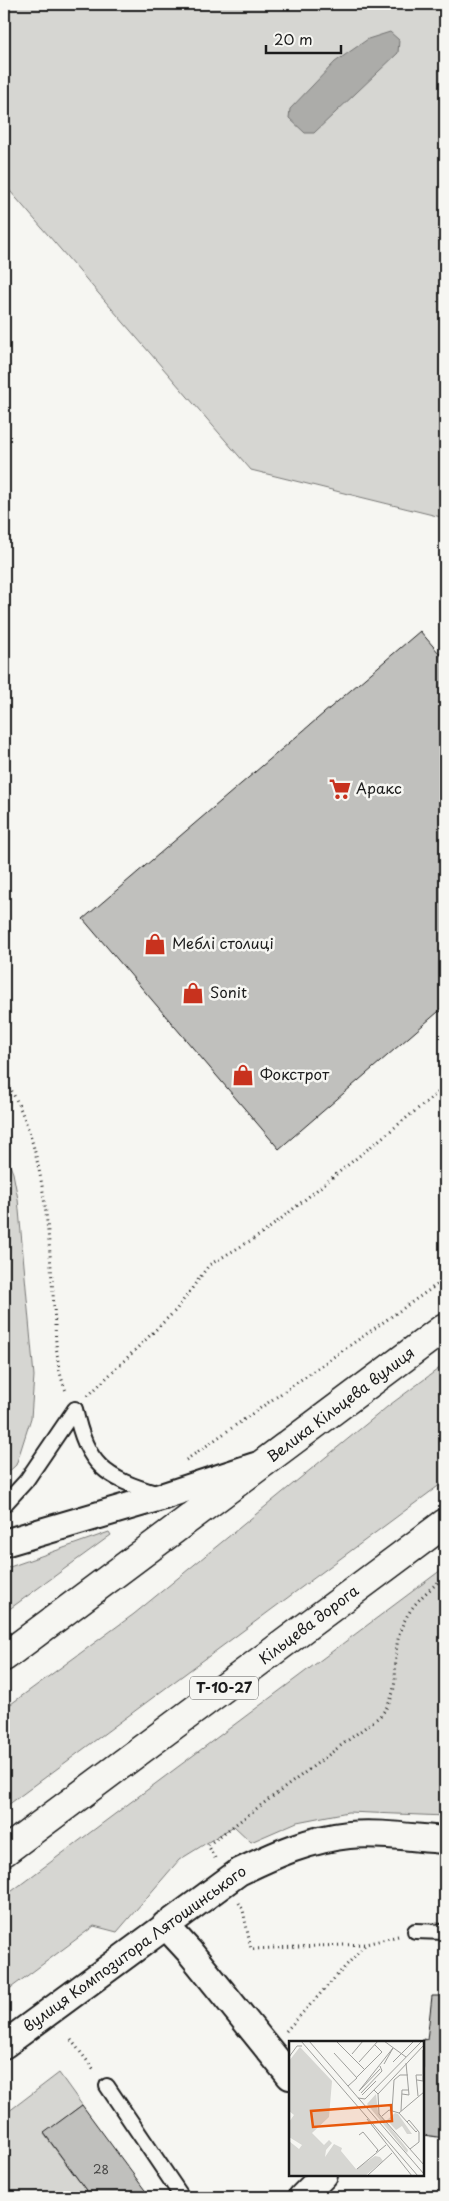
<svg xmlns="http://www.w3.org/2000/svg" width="449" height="2201" font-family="'Playpen Sans',sans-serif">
	<rect width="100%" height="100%" fill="#f6f6f2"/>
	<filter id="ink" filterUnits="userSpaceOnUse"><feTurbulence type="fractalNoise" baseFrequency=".02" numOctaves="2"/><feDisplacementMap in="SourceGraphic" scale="10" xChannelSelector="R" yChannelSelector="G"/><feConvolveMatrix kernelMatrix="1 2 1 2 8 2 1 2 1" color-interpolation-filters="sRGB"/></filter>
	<g filter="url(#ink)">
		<!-- green -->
		<path fill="#d6d6d2" stroke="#797977" d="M4,4H445V518L251,470L4,184Z
			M4,1150L13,1173L18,1199L34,1376L31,1418L16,1465L4,1476Z
			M445,1364V1481L4,1808V1709L134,1614L387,1407Z
			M109,1532L111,1535L4,1613V1569Z
			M445,1567V1816L348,1812L297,1822L251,1842L234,1826L179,1860L117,1932L94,1926L4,1993V1897Z
			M59,2073L82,2105L44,2134L91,2197H4V2115Z"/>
		<!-- water -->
		<path fill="#acaca9" stroke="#727271" d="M390,32L399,40L398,53L314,133H305L289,118L290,109L335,62L368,39Z"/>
		<!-- building -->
		<path fill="#c0c0bd" stroke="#1c1c1c" d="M420,631L445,660V1006L279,1149L83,919Z
			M432,1996H445V2138L423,2135V2039L427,2040Z
			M82,2105L110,2143L150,2197H91L44,2133Z"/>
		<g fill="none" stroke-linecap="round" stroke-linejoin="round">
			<!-- lane casing -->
			<g stroke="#1c1c1c" stroke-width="18">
				<path id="lane" d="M4,1505L26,1481L75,1409C87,1465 104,1478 159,1494
					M415,1931L445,1932
					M107,2086L182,2197"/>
			</g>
			<!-- street casing -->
			<g stroke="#1c1c1c" stroke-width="30">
				<path id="street" d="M4,1543L164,1496L255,1466
					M165,1925L189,1951L290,2076
					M4,2045L239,1872C274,1855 309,1839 349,1835C380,1832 414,1838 445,1840
					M302,2197L324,2175"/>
			</g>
			<!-- highway casing -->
			<g stroke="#1c1c1c" stroke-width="31">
				<path id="highway" d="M4,1657L445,1327
					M4,1852L445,1523"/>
			</g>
			<!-- path -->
			<path stroke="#1c1c1c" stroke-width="3" stroke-dasharray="1 4" stroke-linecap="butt" d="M440,1011L445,1018
				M4,1078C46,1143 48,1232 54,1307C56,1335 55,1368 67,1393
				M88,1396L176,1310L209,1265L262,1234L445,1087
				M186,1460L445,1279
				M215,1858L208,1845L379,1717C405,1690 389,1661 401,1629C409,1606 427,1591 445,1577
				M239,1903L243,1910L251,1949L366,1944L398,1936
				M286,2031L366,1944
				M71,2040L95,2071"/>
			<!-- lane -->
			<use href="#lane" stroke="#f6f6f2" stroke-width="14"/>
			<!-- street -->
			<use href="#street" stroke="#f6f6f2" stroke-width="26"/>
			<!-- highway -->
			<use href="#highway" stroke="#f6f6f2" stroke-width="28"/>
		</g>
	</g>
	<!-- icons -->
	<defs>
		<g id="supermarket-bare" transform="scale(1.725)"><path d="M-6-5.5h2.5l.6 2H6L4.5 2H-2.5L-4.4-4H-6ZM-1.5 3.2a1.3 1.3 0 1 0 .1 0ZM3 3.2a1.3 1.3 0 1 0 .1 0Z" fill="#c8321e" stroke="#f6f6f2" stroke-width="2.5" paint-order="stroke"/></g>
		<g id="shop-bare" transform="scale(1.725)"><path d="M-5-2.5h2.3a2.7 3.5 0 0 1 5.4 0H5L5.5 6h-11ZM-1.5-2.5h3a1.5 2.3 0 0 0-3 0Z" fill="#c8321e" stroke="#f6f6f2" stroke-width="2.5" paint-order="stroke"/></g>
	</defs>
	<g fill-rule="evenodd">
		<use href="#supermarket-bare" x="340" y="789"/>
		<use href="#shop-bare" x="155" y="944"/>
		<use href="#shop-bare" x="193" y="993"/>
		<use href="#shop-bare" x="243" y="1075"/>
	</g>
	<g text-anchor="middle" stroke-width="5" stroke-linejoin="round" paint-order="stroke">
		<!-- number labels -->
		<g font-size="12" fill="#454544">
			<text x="101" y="2174">28</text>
		</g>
		<!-- shield labels -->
		<rect fill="#f6f6f2" stroke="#5d5d5c" stroke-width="1" x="190" y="1676.5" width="68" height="23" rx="4"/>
		<g font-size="14" font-weight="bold" fill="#1c1c1c">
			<text x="224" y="1693">Т-10-27</text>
		</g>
		<!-- poi labels -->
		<g font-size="15" fill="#1c1c1c" stroke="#f6f6f2" text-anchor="start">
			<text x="356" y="794">Аракс</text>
			<text x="172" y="949">Меблі столиці</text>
			<text x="210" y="998">Sonit</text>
			<text x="260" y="1080">Фокстрот</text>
		</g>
		<!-- street labels -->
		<g font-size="15" fill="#1c1c1c" stroke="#f6f6f2">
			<text transform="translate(341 1405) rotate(-37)" y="5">Велика Кільцева вулиця</text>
			<text transform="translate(309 1625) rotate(-37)" y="5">Кільцева дорога</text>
			<text transform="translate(135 1949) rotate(-36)" y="5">вулиця Композитора Лятошинського</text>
		</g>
	</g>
	<!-- overview -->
	<g transform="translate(289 2041)">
		<rect width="135" height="135" fill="#f6f6f2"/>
		<path d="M11,6L43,40L40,76L23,92L35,104L40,99L43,102L37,109L36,116L45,103L53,107L52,110L67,128L86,115L91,116L94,120L76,135H0V100L10,108L13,104L0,96V81L5,74L0,70V20ZM87,53L89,71L119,109L118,112L78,63ZM106,72L109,73L123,93H118L113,85L107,89L98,79Z" fill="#d6d6d2"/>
		<path fill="none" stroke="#9f9f9c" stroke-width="1" d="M12,0L129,135M20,0L135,133M47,0L76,29M95,0L117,16M45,12L68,37L59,45M63,13L74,0M0,16L8,5H13M70,21L89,0M104,21L125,0M68,36L93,11L86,4M128,39L134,40V9M85,49L89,53L90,73L135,124M70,50L104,7L95,23M70,50L91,28M72,52L93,30L91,25M89,53L135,4M113,53L120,54L117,22M73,54L87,40M129,55L127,34H133M69,57L76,58L133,0M103,70L105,39L111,34H119M112,70L113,49H119M110,72L127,91L129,89M93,75L100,69L110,72L135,51M78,78L123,135M118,81L120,79L130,91V101L121,108M70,94L74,91L89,109L87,111M68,128L97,104M78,135L103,112"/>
		<path fill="#e8590c" fill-opacity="0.15" stroke="#e8590c" stroke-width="2.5" d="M102,64L103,80L24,86L22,70Z"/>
		<rect width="135" height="135" fill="none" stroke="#1c1c1c" stroke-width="2.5"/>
	</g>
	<!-- margin -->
	<rect width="449" height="2201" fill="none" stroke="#f6f6f2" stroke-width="20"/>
	<rect x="10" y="10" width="429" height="2181" fill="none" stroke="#1c1c1c" stroke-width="2" filter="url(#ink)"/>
	<!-- scale -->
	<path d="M266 45v8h75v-8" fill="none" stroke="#1c1c1c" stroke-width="2.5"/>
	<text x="274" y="45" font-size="15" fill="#1c1c1c" stroke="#f6f6f2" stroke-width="4" paint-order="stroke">20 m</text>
</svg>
